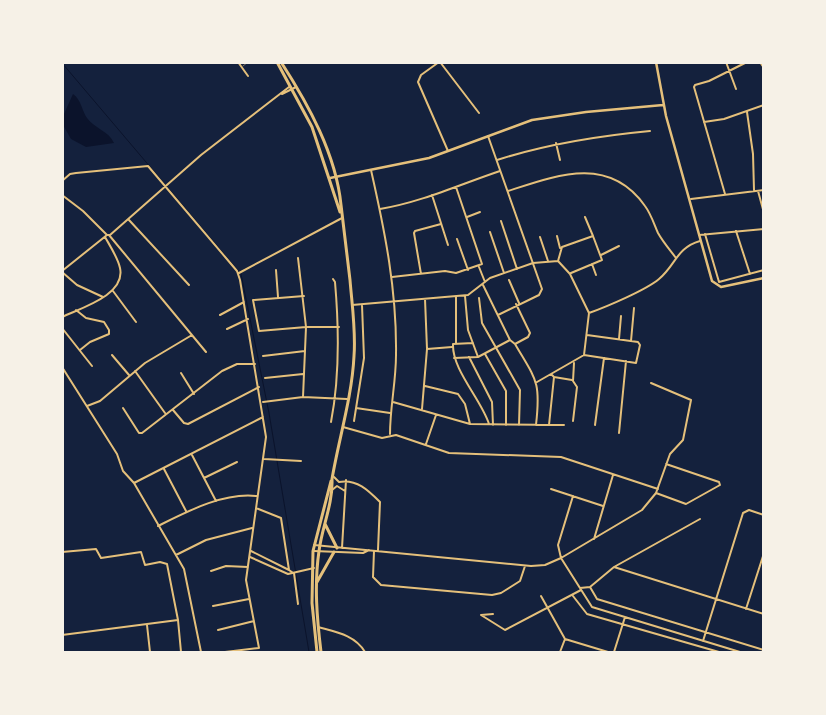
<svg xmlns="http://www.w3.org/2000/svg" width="826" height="715" font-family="Arial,sans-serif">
	<rect width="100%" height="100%" fill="#14213d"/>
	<!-- water -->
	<path fill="#0b132b" d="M73,94C81,99 82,111 87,118C95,129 109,131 114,143L86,147L71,139L63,125L64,114Z"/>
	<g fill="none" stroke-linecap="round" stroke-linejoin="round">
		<!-- stream -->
		<path stroke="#0b132b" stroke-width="1" d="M62,63L241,274L269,413L309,652"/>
		<!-- service -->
		<path stroke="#e5c07b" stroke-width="0.5" d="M243,66L248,62"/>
		<!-- minor -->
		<path stroke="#e5c07b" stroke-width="2" d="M238,62L248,76
			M439,62L421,75L418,82L448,151
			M440,62L479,113
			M726,62L736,89
			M760,62L764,68
			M282,94L296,87
			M747,112L753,154L754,190
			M704,122L724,119L764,105
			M488,136L542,289L539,295L498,315
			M556,143L560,160
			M497,160C547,144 597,136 650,131
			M371,170C385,232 397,291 396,355C396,382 390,407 390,434
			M62,181L70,174L76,173L148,166L226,258L237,271L240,280L266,437L246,580L259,648L225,652
			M508,191C557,175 609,155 645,206C651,214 654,224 658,233C663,242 670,250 676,258
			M758,191L764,213
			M725,194L694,87L695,85L709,81L747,62
			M62,195L83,211L107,235
			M432,195L448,245
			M691,199L764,190
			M380,209C422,202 461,184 500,171
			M467,217L480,212
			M585,217L593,236
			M129,220L189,285
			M501,221L517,269
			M736,231L750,274
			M490,232L504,273
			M705,234L719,282L764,270
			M109,235L206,352
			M699,235L764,229
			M557,236L560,248
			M540,237L548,261
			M457,239L468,270
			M601,255L619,246
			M298,258L306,327L303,397
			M558,261L562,247L593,236L602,260L571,273
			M592,264L596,275
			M479,267L485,282
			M276,270L278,297
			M62,271L107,235H110L201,155L289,87
			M62,272L77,285L103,297
			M239,273L342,218
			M421,274L414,233L415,231L441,224
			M392,277L445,271L456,273L482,264L456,187
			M509,280L519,303
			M483,285L510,340L515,344C536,380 541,381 536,425
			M113,291L136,322
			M304,296L253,300L259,331L306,327H339
			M465,296L468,330L478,357
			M456,297V344
			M479,298L482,323L520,390L519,425
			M352,305L468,295L490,278L533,263L558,261L570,274L589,313L584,355
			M76,310L86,318L104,322L109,330V334L90,342L80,350
			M589,313C606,307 646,290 659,279C676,265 676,248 700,241
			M220,315L244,302
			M62,317C81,308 126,295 120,268C118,258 110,246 105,237
			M62,328L92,366
			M227,329L248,319
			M619,339L621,316
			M631,341L634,308
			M473,343L453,344C452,370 481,399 489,424
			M515,344L528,337L530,333L516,304
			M427,349L452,347
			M485,354L506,391V425
			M112,355L129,375
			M263,356L305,351
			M469,357L492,402L493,425
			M454,358L478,357L510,340
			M62,367L117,454L123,471L134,483L184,569L201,652
			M135,371L165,413
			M181,373L194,394
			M554,377L572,380
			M265,378L303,374
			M537,382L584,355L636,363L640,345L638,342L587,335
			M425,386L458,394L465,404L470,424
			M263,402L303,397L347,399
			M393,402L470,424L564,425
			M87,406L100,401L145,363L192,335
			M123,408L139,433H142L222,371L237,364H255
			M356,408L390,413
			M422,409L427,349L425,299
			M173,410L184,423L188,424L259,387
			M354,421L364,358L362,305
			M573,421L577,387L573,381L574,363
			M331,422C340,376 339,328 335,282L333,279
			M549,425L554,377L551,374
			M595,425L604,358
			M343,427L382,438L396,435L449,453L561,457L658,489
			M619,433L626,361
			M426,444L436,415
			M192,455L216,501
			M264,459L301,461
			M164,469L186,511
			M334,477L339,482C357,479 368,490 380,502L378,550
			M204,478L237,462
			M134,483L263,417
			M551,489L603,506
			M332,490L337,486L345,491
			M656,493L686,504L720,485L719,482L666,464
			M573,496L558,545L561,558L592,607L740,652
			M256,508L281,518L289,570L293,573
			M158,526C188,511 224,492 257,496
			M594,539L613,475
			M314,545L531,566L545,565L561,558L642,510L656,493L670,454L683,440L691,400L651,383
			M342,548L346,480
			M251,551L289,570
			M314,551L363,553L369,550
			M374,551L373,577L381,585L492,595L501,593L520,581L525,566
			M62,552L96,549L101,558L141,552L145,565L160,562L167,564L178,620L181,652
			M176,555L206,540L252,528
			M250,557L288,574L314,568
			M614,567L764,614
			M211,571L226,566L248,567
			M294,573L298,604
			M590,587L597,599L764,650
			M580,588L590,587L614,567L700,519
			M541,596L565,639L608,652
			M573,596L587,614L719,652
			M213,606L249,599
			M746,609L764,553
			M493,614L481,615L505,630L581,590
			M147,625L150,652
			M318,627C336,632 355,635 365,652
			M218,630L254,621
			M62,635L178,620
			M703,641L743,513L749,510L764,515
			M560,652L565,639
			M614,652L625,617"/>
		<!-- tertiary -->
		<path stroke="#e5c07b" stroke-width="2.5" d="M656,62L666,116L712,281L721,287L764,278
			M330,178L429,158L532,120L586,112L663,105"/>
		<!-- trunk -->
		<path stroke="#e5c07b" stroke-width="3" d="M277,62L312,127L340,212
			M281,62C308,104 336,154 341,205C344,230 347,255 350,280C352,305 356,331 354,356C352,397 339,438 332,479C333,504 322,527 319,551C314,585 317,619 321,652
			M325,524L337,548
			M317,582L334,552
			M317,652L312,603L313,551L331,481"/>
	</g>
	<!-- border -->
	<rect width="826" height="715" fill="none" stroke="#f6f1e7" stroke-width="128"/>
</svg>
